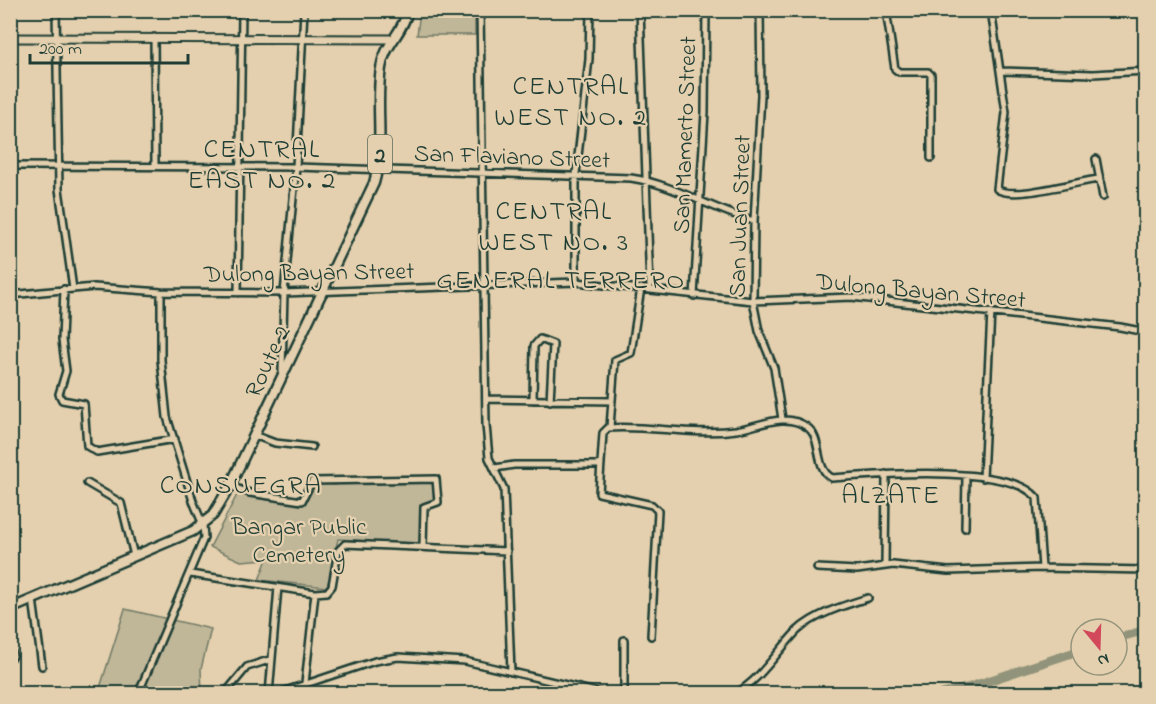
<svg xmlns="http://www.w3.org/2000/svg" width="1156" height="704" font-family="'Indie Flower',sans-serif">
	<rect width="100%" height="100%" fill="#e4d0ae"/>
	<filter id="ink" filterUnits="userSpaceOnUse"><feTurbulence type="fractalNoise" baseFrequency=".0167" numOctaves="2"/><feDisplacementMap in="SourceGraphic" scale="12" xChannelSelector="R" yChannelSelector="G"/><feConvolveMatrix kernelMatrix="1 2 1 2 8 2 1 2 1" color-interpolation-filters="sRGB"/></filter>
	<g filter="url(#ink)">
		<!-- green -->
		<path fill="#c0b698" stroke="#707a66" stroke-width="1.5" d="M420,11H475V35H417Z
			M434,481V502L422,506V545L338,539L327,587L259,580L267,559L241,561L210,547L238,493L305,502L311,483L335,485L336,482Z
			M125,609L211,629L201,669L202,693L98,694Z"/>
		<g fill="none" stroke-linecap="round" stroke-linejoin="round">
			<!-- river -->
			<path stroke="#91937a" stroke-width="9" d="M1117,638L1146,630
				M942,694L970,687L1081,650"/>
			<!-- minor casing -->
			<g stroke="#1f3d34" stroke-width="10">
				<path id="minor" d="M56,10L59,189L73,289
					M480,10L486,425L489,458L504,489L511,672
					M640,10L650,288
					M760,10L761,95L754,221L753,301L759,331L774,368L782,419
					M886,10L895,69L899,72H928L931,75V158
					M991,10L1006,112L997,189C1013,201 1078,181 1099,179
					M154,37L155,165
					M1002,71L1093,74L1146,71
					M1096,159L1103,197
					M10,166L296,167L631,178C674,184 712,210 754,221
					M576,282V174L589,59L590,10
					M64,289L62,340L66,371L59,394L62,400L84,404L87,446L97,452L175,439
					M238,293L242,10
					M10,295L94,287L161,292L284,293L576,282L753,301L851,297L1120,327L1146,332
					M694,296L705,112L706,10
					M282,371L284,293L296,167L304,10
					M486,399L612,401
					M533,400L534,346L540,339L553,344L550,401
					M610,427L615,360L631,353L641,288
					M254,435L275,443L312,447
					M495,468L514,465H601
					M983,478L991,312
					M87,483L121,503L134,556
					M230,486L250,493L302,501L312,481L436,479L438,502L424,507L423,547
					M965,528L966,476
					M885,566L886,474
					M817,568L857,570L893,565L948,571L1042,568L1146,570
					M190,574L315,593L327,592L332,586L338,551L345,544L507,551
					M33,599L42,666
					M651,636L658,511L652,505L599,493L603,433L608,428C650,425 693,436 736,430C758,427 785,411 807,427C823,438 814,469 832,478C874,475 1010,463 1037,498L1042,568
					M10,646L13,656
					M305,683L315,593
					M138,694L204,538L203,525L193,501L167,417L161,360V292
					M220,694L227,691L247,667L272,659
					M269,694L278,587
					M276,694L375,661L398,657L465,661L605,694
					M624,694V640
					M735,694C762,678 776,653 797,631C815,614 845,605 868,598"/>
			</g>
			<!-- major casing -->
			<g stroke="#1f3d34" stroke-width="11">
				<path id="major" d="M10,38L394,39"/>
			</g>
			<!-- highway casing -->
			<g stroke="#1f3d34" stroke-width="13">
				<path id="highway" d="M10,609L193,531L213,515L230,486L374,183C385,145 375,106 381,68C384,45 403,33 408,10"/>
			</g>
			<!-- minor -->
			<use href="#minor" stroke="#e4d0ae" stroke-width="5"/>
			<!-- major -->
			<use href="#major" stroke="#e4d0ae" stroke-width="7"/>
			<!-- highway -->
			<use href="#highway" stroke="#e4d0ae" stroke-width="8"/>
		</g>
	</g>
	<g text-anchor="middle" stroke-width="4.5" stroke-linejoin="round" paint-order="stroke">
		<!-- shield labels -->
		<rect fill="#e4d0ae" stroke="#5a6959" stroke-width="1.5" x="368" y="135" width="24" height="38" rx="4.5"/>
		<g font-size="22" font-weight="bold" fill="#1f3d34">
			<text x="380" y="162">2</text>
		</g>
		<!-- street labels -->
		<g font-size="24" fill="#1f3d34" stroke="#e4d0ae">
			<text transform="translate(684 135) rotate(-88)" y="8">San Mamerto Street</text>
			<text transform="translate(512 156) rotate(2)" y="8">San Flaviano Street</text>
			<text transform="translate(739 216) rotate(-88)" y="8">San Juan Street</text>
			<text transform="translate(309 272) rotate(-1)" y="8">Dulong Bayan Street</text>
			<text transform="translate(921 290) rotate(5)" y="8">Dulong Bayan Street</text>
			<text transform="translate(267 361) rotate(-65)" y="8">Route 2</text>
		</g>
		<!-- park labels -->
		<g font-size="24" fill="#274339" stroke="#e4d0ae">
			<text x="299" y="534">Bangar Public<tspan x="299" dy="28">Cemetery</tspan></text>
		</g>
		<!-- quarter labels -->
		<g font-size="27" letter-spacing="1.5" fill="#1f3d34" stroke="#e4d0ae">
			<text x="571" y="94">CENTRAL<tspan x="571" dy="31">WEST NO. 2</tspan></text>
			<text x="262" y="157">CENTRAL<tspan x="262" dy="31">EAST NO. 2</tspan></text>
			<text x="554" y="219">CENTRAL<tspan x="554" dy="31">WEST NO. 3</tspan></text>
			<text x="561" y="288">GENERAL TERRERO</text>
			<text x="241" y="493">CONSUEGRA</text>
			<text x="891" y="503">ALZATE</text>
		</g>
	</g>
	<!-- margin -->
	<rect width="1156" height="704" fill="none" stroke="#e4d0ae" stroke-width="36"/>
	<rect x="18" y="18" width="1120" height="668" fill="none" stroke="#1f3d34" stroke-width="2" filter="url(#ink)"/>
	<!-- north arrow -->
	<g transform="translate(1099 647) rotate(161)"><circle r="28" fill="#e4d0ae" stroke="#95957d" stroke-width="1.5"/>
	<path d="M0-4.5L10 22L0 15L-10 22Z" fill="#d1495b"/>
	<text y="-9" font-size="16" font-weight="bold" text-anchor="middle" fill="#1f3d34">N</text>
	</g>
	<!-- scale -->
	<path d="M30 54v9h158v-9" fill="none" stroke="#1f3d34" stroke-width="3"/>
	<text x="39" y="54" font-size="18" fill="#1f3d34" stroke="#e4d0ae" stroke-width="4.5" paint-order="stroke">200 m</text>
</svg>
